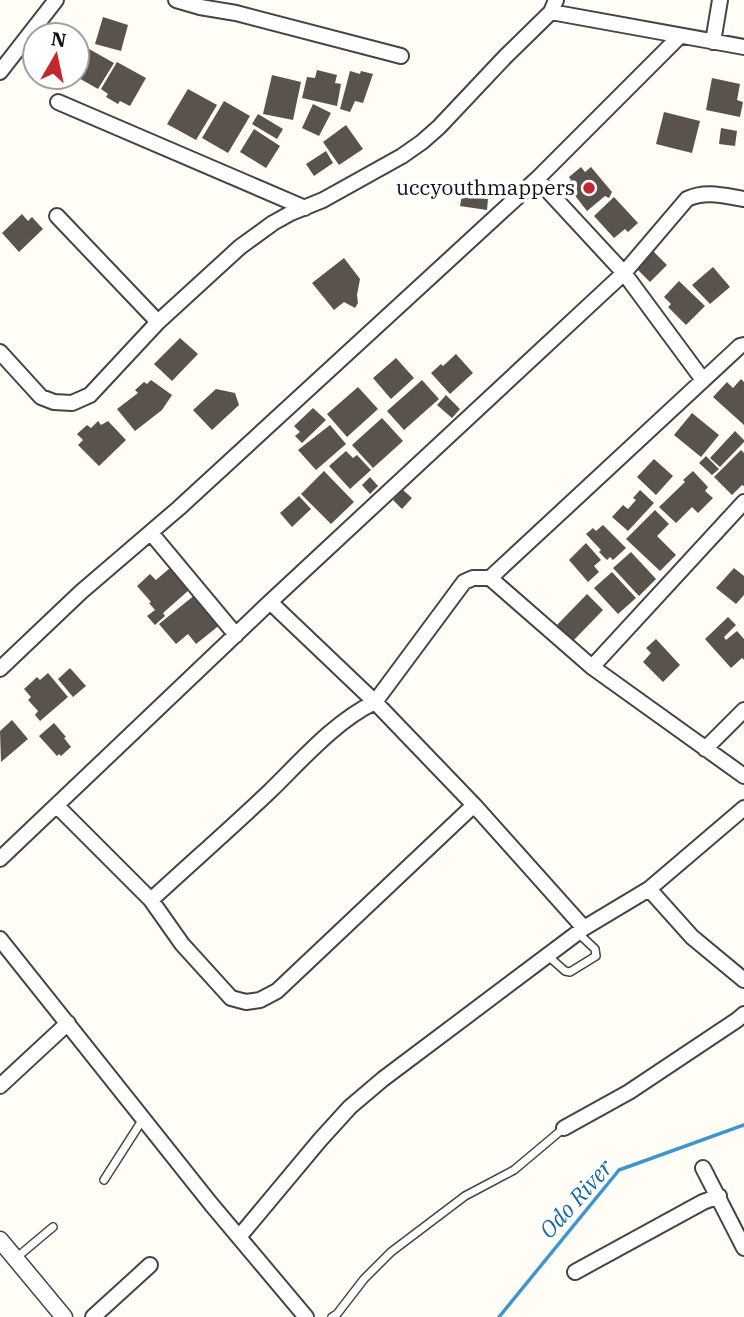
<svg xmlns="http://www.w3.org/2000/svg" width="744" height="1317" font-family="'IBM Plex Serif',serif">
	<rect width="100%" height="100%" fill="#fffdf5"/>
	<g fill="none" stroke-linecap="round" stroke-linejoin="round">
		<!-- stream -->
		<path stroke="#3f96cf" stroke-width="3.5" d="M499,1317L619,1170L744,1125"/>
	</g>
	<!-- building -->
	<path fill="#5a524d" d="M103,17L128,25L121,51L95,44Z
		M82,45L114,63L98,89L77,77V53Z
		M117,62L146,78L130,106L120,101L118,104L106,97L108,94L101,89Z
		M317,70L337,75L335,83L341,84L337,106L302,98L307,77L315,78Z
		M350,71L360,74L361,71L373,74L363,103L355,101L350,112L340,109Z
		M272,75L301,82L293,120L263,114Z
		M712,78L740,84L737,100L743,102L740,117L706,110Z
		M188,89L217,105L196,140L167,124Z
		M224,101L250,116L228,153L202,138Z
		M313,104L331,113L319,136L302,128Z
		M664,112L700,121L692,153L656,144Z
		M258,114L283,129L277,139L252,124Z
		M346,125L363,149L339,165L323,142Z
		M721,128L737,131L735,146L719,144Z
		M254,129L280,146L266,168L240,152Z
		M326,151L333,163L314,176L306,164Z
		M581,167L585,172L591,167L612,192L609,198L605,196L587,211L566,184L571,180L569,177Z
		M462,195L488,199L487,210L460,206Z
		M614,197L638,223L628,232L625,229L614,238L594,216Z
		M22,214L28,221L32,217L43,229L19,252L2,233Z
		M650,248L667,265L650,282L633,265Z
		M344,258L360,279L357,295L358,303L355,308L344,302L334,310L312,283Z
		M713,267L730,287L710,304L692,285Z
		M679,281L705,306L686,325L668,307L671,304L664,297Z
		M180,338L198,354L172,381L154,364Z
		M456,354L473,373L450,394L431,373L441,364L443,366Z
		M396,358L414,378L391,399L373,378Z
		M741,379L744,382V425L713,397L727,382L733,388Z
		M151,380L172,395L162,410L135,431L117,409L138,393L135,390L144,382L147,384Z
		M422,380L439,399L404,430L387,411Z
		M358,387L378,409L347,437L327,414Z
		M216,389L235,393L239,405L212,430L193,410Z
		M446,395L460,409L452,418L437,405Z
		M313,408L326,420L302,443L295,436L300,432L294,426Z
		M692,413L719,435L701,457L674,435Z
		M382,418L403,441L373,468L352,445Z
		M98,421L101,425L108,421L126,440L99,466L78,445L83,440L77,434L87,425L91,428Z
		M330,425L346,444L316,470L298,450Z
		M735,431L744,440V442L720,467L710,458Z
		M741,450L744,453V486L742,485L732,495L714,477Z
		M346,451L353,458L357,455L371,470L350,489L329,466Z
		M706,456L719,469L712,475L699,463Z
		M654,459L673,476L656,495L637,477Z
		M324,471L354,502L331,524L301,494Z
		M693,471L708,487L705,491L713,498L698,513L692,507L676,523L659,507L685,482L683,480Z
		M370,477L378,486L370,494L362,485Z
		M403,490L412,498L402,509L393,500Z
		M640,490L654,503L628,531L612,517L623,505L628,509L636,500L633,498Z
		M299,496L311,509L292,527L280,513Z
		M655,510L669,524L657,536L676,555L660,571L626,539Z
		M603,525L626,548L613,560L610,557L607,560L599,552L601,550L586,534L593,528L596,531Z
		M586,543L601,560L594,566L599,572L588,582L569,560Z
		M631,552L656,579L639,596L613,568Z
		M170,568L189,590L163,613L165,616L155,625L147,616L155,610L149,603L151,602L137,586L150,574L156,580Z
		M734,568L744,576V595L736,604L716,588Z
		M612,572L636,598L618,614L594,588Z
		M196,594L221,624L196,644L188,634L176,644L159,624Z
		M587,594L603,610L573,641L557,625Z
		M728,617L736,625L724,637L726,640L737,631L744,639V660L742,658L731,668L705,639Z
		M656,639L680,665L663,682L643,662L651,653L646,648Z
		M70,668L86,686L73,697L58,679Z
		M48,673L68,697L40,721L35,715L38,711L28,700L31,697L24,689L37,677L40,680Z
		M12,720L28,739L1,762L0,731Z
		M54,723L66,737L64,738L71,747L61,756L59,754L57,756L39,736Z"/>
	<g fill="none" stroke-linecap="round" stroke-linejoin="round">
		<!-- service casing -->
		<g stroke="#444" stroke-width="10">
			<path id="service" d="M548,956L565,971L570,972L596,956L595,949L578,933
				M104,1180L143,1119
				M16,1258L53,1227
				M332,1317L337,1314L364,1279L391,1252L465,1196L514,1170L564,1128"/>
		</g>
		<!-- minor casing -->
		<g stroke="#444" stroke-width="18">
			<path id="minor" d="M176,0L200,7L236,13L401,56
				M551,12L744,47
				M713,42L720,0
				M0,72L56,0
				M58,102L305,208
				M537,179L624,273L703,380
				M57,216L158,322
				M0,352L41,397L54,402L72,403L90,395L158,322L240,247L273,223L291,213L323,200L402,156L422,142L439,127L505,57L551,12L556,0
				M151,533L236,635
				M490,578L592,667L744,776
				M270,602L375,702L474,805L584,928
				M592,667L744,502
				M0,669L81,592L179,508L537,179L680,36
				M705,749L744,710
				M57,806L151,900L182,944L231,998L246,1002L260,1000L277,991L474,805
				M0,859L270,602L624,273L687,199C706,190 725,196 744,199
				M649,889L692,937L744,980
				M151,900C190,864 230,829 269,792C302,760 334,722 375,702L464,582L473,578H490L740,346L744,345
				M0,939L211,1204L306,1317
				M0,1086L68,1023
				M564,1128L629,1092L737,1020L744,1014
				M703,1168L744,1248
				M239,1237L320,1140L350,1107L383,1079L584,928L649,889L744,808
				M575,1272L703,1202L719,1196
				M93,1317L150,1265"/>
		</g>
		<!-- tertiary casing -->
		<g stroke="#444" stroke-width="19">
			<path id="tertiary" d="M0,1240L64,1317"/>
		</g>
		<!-- service -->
		<use href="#service" stroke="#fff" stroke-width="7"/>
		<!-- minor -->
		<use href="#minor" stroke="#fff" stroke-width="14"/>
		<!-- tertiary -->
		<use href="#tertiary" stroke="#fff" stroke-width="16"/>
	</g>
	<!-- markers -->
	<circle fill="#c4262e" stroke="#fff" stroke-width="2.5" cx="589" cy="188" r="7"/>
	<g text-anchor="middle" stroke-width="7" stroke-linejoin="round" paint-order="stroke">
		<!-- poi labels -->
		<g font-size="21" fill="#111" stroke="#fff" text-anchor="end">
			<text x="575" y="195">uccyouthmappers</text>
		</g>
		<!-- water labels -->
		<g font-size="23" font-style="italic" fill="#1768a6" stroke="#fff">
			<text transform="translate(576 1199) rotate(-48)" y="8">Odo River</text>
		</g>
	</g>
	<!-- north arrow -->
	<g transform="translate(56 56) rotate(9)"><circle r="33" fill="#ffffff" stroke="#a0a0a0" stroke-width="2"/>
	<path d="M0-5L12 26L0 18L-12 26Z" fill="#c4262e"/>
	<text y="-10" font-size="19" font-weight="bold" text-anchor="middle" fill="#111111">N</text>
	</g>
</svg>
